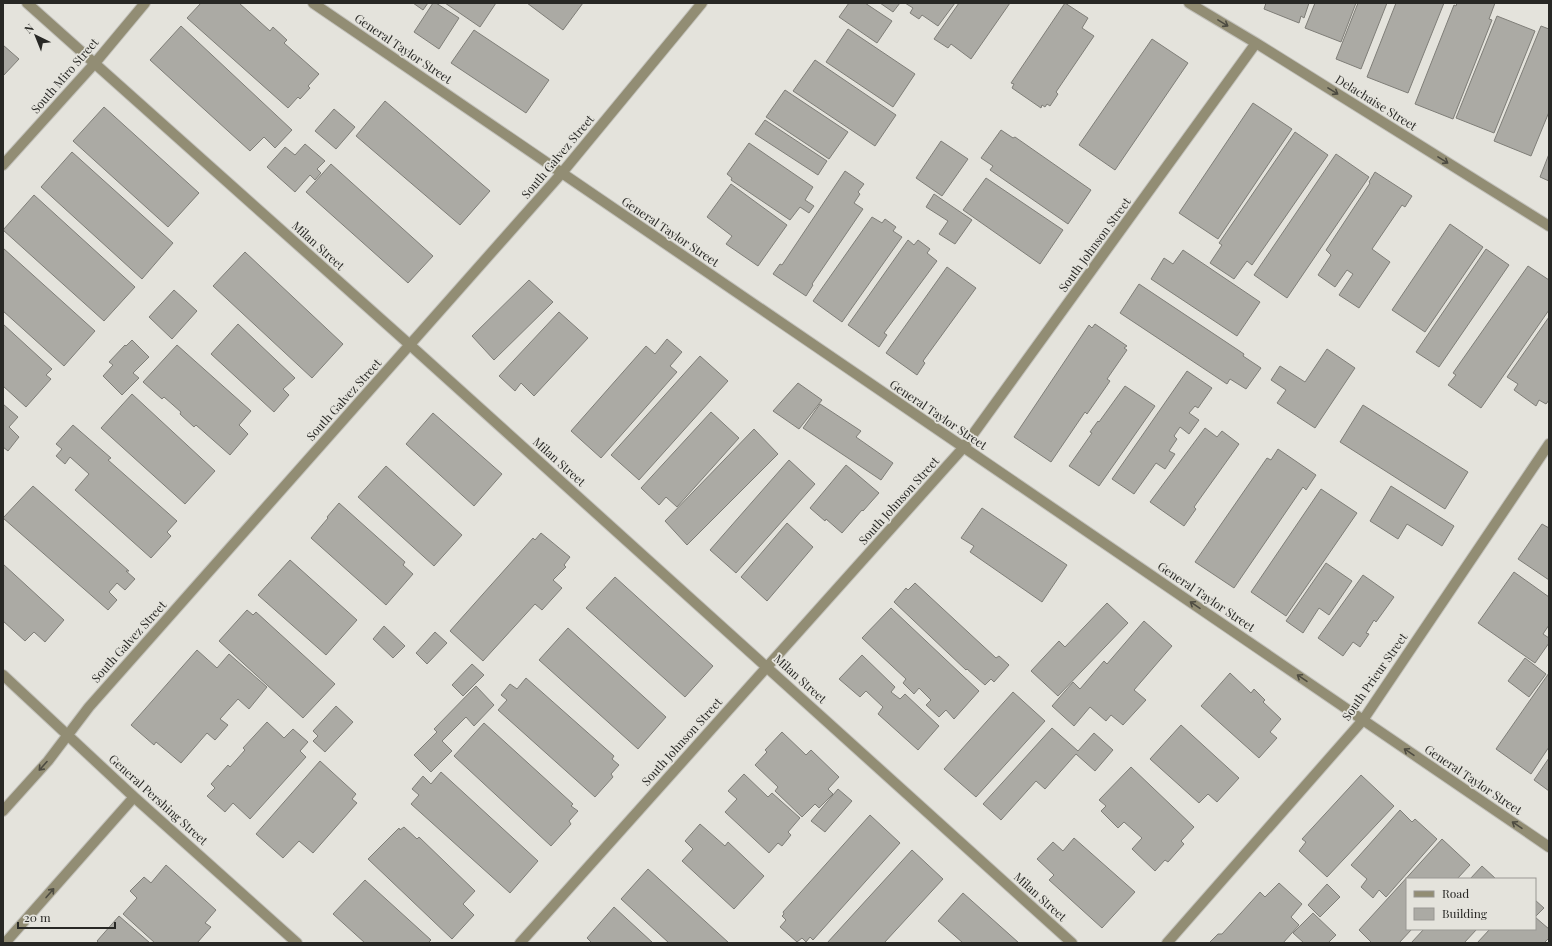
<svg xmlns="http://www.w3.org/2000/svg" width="1552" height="946" font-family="'Playfair Display',serif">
	<rect width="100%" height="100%" fill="#e4e3dc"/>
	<!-- building -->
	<path fill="#abaaa4" stroke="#7f7e78" d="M201,3H239L270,31L273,27L287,40L284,43L319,74L308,86L310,88L300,99L298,97L288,108L187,18Z
		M413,3H428L423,10Z
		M433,3H436L459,18L439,49L414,32Z
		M445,3H496L480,27Z
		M527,3H583L563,30Z
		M849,3H865L892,21L877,43L839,17Z
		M880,3H900L893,12Z
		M905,3H955L938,26L922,15L919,19L910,13L913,8Z
		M959,3H1010L971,59L951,44L948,48L934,39Z
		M1065,3L1088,18L1082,28L1094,36L1056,92L1058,94L1050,106L1047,104L1045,107L1042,105L1041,108L1012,88L1014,84L1011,83Z
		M1266,3H1309L1304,18L1301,16L1299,23L1264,9Z
		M1315,3H1356L1341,42L1305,28Z
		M1358,3H1387L1361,69L1336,59Z
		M1396,3H1444L1408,93L1367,77Z
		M1457,3H1495L1489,19L1492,20L1453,119L1415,104L1454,5L1456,6Z
		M1497,16L1535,31L1494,133L1456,118Z
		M181,26L292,130L275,148L264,137L250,151L150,60Z
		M1541,26L1549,29V112L1531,156L1494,141Z
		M848,29L915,74L893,107L826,62Z
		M474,30L549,80L526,113L451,63Z
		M1152,39L1188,63L1115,170L1079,145Z
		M3,45L19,59L3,76Z
		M815,60L896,115L875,146L793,91Z
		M785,90L848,132L829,159L766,117Z
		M385,101L490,191L460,225L356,136Z
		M1253,103L1292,129L1218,239L1179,213Z
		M104,107L199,193L168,227L73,141Z
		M334,109L355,127L336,149L315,131Z
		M765,120L827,161L818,175L755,134Z
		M1001,130L1013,138L1015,137L1091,190L1068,224L990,170L993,166L981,158Z
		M1295,132L1328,155L1252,265L1247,261L1234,279L1210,263L1222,245L1219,243Z
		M941,141L968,159L942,196L916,178Z
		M749,143L813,187L805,200L814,206L809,213L800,207L790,220L731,180L732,178L727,174Z
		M305,144L325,161L317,169L321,173L315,180L310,175L295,192L267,167L285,147L295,155Z
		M72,152L173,243L142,279L41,187Z
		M1336,154L1369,177L1287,298L1254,275Z
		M1549,154V181L1540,177Z
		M331,164L433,256L408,283L306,192Z
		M845,171L864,184L858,192L860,194L854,203L863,209L812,284L813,285L806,296L773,274L780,264L782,265Z
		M1375,172L1412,196L1405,207L1402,205L1372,249L1390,262L1359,308L1339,295L1353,274L1347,270L1335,287L1318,275L1331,255L1326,250L1370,183L1369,182Z
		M986,178L1063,230L1040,264L963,210Z
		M731,184L787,225L758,266L726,244L732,236L707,217Z
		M934,194L972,220L955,244L939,234L948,221L926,207Z
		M34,195L135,287L104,321L3,230Z
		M872,217L882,223L885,219L896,227L893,231L902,237L842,322L813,301Z
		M1450,224L1483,247L1425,332L1392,310Z
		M908,240L914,245L918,240L930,249L927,253L937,261L884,333L887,335L879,347L848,325Z
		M3,248L95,331L64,366L3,311Z
		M1486,249L1509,265L1439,367L1416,352Z
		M1183,250L1260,302L1237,336L1151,279L1164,258L1173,264Z
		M245,252L343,344L312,378L213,286Z
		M1528,266L1549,280V310L1481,408L1448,385L1456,375L1453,373Z
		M947,267L976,288L923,361L925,363L917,375L886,353Z
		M529,280L553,302L494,360L472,336Z
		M1139,284L1244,354L1243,356L1261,368L1246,389L1230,379L1227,384L1120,313Z
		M174,290L197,311L172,339L149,317Z
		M559,312L588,338L534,396L521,383L515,391L499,376Z
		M1549,317V400L1546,404L1539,400L1536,406L1514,390L1518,384L1507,377Z
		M3,324L52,369L46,375L51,379L26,407L3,386Z
		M238,324L295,378L283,389L289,395L274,412L211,354Z
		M1095,324L1127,346L1124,348L1127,350L1107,379L1110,381L1087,414L1085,412L1051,462L1014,437L1089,325L1092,328Z
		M667,339L682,352L670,366L677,372L601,458L571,431L646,346L655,354Z
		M132,340L149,357L133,373L139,378L122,395L103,376L113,365L109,362L125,345L126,346Z
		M177,345L251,411L239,425L248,434L230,455L196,425L194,427L180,414L181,412L164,397L162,399L143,382Z
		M1327,349L1355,368L1315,428L1277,403L1286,390L1271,380L1280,366L1305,382Z
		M700,356L728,381L639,480L611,455Z
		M1187,371L1212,388L1198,408L1195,406L1189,413L1199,420L1189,434L1180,427L1174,436L1177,439L1169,451L1175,454L1165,469L1156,463L1134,494L1112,479Z
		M798,383L822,400L799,429L773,411Z
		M1125,386L1155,406L1099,486L1069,466L1092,433L1090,432L1098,421L1099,422Z
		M132,394L215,471L185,504L101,428Z
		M3,404L18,417L9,427L19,437L8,451L3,447Z
		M820,404L861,431L856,437L893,463L881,480L803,428Z
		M1363,405L1468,472L1445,509L1340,442Z
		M711,412L739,438L677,507L666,497L659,505L641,488Z
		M433,413L502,474L474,506L406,444Z
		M73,425L111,458L108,460L177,521L167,532L171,536L151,558L75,490L89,474L70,457L65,464L56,456L62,449L56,444Z
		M1205,428L1217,437L1222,431L1239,444L1194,507L1196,509L1184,526L1150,502Z
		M754,429L778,454L687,545L665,521Z
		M1278,449L1316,475L1306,490L1303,487L1234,588L1195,562L1267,458L1271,460Z
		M789,460L815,484L736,573L710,550Z
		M846,465L879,493L863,511L862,510L842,533L826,519L825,521L810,508Z
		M386,466L462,535L434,566L358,497Z
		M33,486L129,571H126L135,579L125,590L117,583L109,592L117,600L108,610L3,518Z
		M1391,486L1454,526L1442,546L1407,524L1398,539L1370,521Z
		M1321,489L1357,513L1286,616L1251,592Z
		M339,503L405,562L403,565L413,574L386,605L311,538L328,518L327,517Z
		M982,508L1067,565L1042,602L970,552L974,546L961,538Z
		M787,523L813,547L767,601L741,577Z
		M1542,524L1549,528V580L1518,559Z
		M541,533L570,557L564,565L566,567L553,580L562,588L542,610L535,604L483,661L450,631L533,538L535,540Z
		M290,560L357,620L326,655L258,595Z
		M1326,563L1352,581L1329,615L1319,608L1303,633L1286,621Z
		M3,564L64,620L45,642L34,632L25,641L3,621Z
		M1514,572L1549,597V625L1543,634L1549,638V643L1535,663L1478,623Z
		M1363,575L1394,597L1376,622L1374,620L1366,633L1369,634L1360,647L1353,642L1343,656L1318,638Z
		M615,577L713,666L685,697L586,608Z
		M915,583L996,658L999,656L1009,665L994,682L991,679L985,685L967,669L966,670L894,602L906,588L908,590Z
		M1107,603L1128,623L1058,696L1031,671L1059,641L1065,647Z
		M891,608L979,691L954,719L946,710L939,717L926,705L931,700L919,688L914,694L903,683L906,679L862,638Z
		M247,610L253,615L256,612L335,684L303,718L219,641Z
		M1144,621L1172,646L1134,690L1146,700L1123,725L1111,715L1106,721L1090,707L1074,726L1052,706L1073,682L1080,689L1104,661L1107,664Z
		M384,626L405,646L393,658L373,639Z
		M568,628L666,717L638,749L539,660Z
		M435,632L447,643L427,664L416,653Z
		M197,650L217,668L229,654L267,687L249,709L238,699L220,719L228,725L215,740L207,733L181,763L156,742L154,745L131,725Z
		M862,655L895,687L891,692L900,699L905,694L939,726L918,750L878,714L883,707L866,691L860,697L839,679Z
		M1525,658L1546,674L1529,697L1508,681Z
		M472,664L484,675L463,696L452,685Z
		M1230,673L1251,693L1254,689L1265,700L1263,702L1281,719L1270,732L1277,738L1259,758L1201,706Z
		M1549,673V747L1531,774L1496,749Z
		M526,678L614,756L612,759L619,765L611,774L613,777L595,797L498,710L507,700L501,695L510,684L517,689Z
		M476,686L494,705L474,726L466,717L442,741L452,751L431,772L414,755L437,732L434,729Z
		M1013,692L1045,721L976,797L944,769Z
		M336,706L353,722L325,752L313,741L318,736L313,731Z
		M267,722L284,738L293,729L308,742L300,751L306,757L250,819L233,803L225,812L207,796L215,788L211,784L228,765L230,767L245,750L243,748Z
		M484,723L573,804L571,806L578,811L569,821L571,824L551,846L454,756Z
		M1181,725L1239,778L1217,802L1208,794L1199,803L1150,759Z
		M1052,728L1078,751L1094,733L1113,750L1095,771L1076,754L1045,789L1036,781L1001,820L983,804Z
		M782,732L806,755L811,750L839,777L828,789L833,794L819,808L815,804L802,817L775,791L778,787L755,765L767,752L765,750Z
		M1549,758V791L1534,780Z
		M320,761L356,794L352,799L357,803L313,853L299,841L283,858L256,834Z
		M1131,767L1194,827L1181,841L1184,844L1168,862L1165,860L1155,871L1132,849L1142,838L1124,822L1118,828L1101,811L1106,806L1099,800Z
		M441,772L538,861L510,893L411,804L419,795L412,789L423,776L431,784Z
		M744,774L768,797L772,793L800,818L788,832L791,835L782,846L778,843L769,853L725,812L737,799L728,791Z
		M1361,775L1394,806L1327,877L1299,851L1306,842L1302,839Z
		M838,789L852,801L825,832L811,821Z
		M1400,810L1412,822L1415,819L1437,839L1386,897L1379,890L1373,898L1361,887L1367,879L1351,865Z
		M870,815L900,843L813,940L810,937L806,942L802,938L797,942L780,927L786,920L782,916L784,914L783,912Z
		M700,824L725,846L728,842L764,876L734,909L682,861L693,849L685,841Z
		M404,827L417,839L419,837L475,891L463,904L474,915L452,939L368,859L399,828L400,830Z
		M1074,838L1135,892L1102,928L1049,880L1054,875L1037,859L1053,842L1063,851Z
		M1442,839L1470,865L1457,879H1407V929H1412L1399,943H1372L1359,930Z
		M912,850L943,879L884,943H827Z
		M166,865L216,910L205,923L211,927L197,943H155L123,914L137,898L130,891L144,877L151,883Z
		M1482,866L1496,879H1470Z
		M648,869L729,943H669L621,899Z
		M365,880L431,940L428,943H365L333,914Z
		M1279,883L1302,904L1291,917L1299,925L1283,943H1209L1218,934H1222L1260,892L1265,897Z
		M1327,884L1340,897L1320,917L1308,905Z
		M963,893L1019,943H963L938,921Z
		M1535,900L1544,908L1535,917L1549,929V938L1544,943H1477L1490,929H1535Z
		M614,907L653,943H592L587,938Z
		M1313,913L1336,935L1328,943H1304L1293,933Z
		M119,916L150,943H99L97,941Z
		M1424,929H1477L1464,943H1411Z"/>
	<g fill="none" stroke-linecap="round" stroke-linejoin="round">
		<!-- minor casing -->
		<g stroke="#c2c1bb" stroke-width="12">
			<path id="minor" d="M27,3L410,345L1072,943
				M313,3L1549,847
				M1189,3L1256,43L1549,226
				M3,165L95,63L145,3
				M3,675L134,797L297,943
				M3,811L48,761L89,707L561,174L702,3
				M5,943L134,797
				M520,943L963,448L1256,43
				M1167,943L1363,720L1549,444"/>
		</g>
		<!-- minor -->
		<use href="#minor" stroke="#928d74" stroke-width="10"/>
	</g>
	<!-- one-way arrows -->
	<defs><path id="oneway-shaft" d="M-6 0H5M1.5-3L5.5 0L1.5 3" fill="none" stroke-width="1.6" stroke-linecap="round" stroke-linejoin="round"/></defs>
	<g stroke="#4d4b41">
		<use href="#oneway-shaft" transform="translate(1223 23) rotate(31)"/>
		<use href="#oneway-shaft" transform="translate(1333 91) rotate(32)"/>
		<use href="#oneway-shaft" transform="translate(1443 160) rotate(32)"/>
		<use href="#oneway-shaft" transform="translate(1195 605) rotate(-146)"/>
		<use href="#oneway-shaft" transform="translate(1302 678) rotate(-146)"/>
		<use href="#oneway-shaft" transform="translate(1409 752) rotate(-146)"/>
		<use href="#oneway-shaft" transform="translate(43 766) rotate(132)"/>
		<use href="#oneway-shaft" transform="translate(1517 825) rotate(-146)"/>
		<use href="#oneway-shaft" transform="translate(50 893) rotate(-49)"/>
	</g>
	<g text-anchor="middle" stroke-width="3.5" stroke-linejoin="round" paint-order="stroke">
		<!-- street labels -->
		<g font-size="12" fill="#282825" stroke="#e4e3dc">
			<text transform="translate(403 49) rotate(34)" y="4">General Taylor Street</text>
			<text transform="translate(65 76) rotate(-49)" y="4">South Miro Street</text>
			<text transform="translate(1376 103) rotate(32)" y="4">Delachaise Street</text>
			<text transform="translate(558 157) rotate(-50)" y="4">South Galvez Street</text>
			<text transform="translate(670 232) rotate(34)" y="4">General Taylor Street</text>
			<text transform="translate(1095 245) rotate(-54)" y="4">South Johnson Street</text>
			<text transform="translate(318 246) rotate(42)" y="4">Milan Street</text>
			<text transform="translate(344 400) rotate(-48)" y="4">South Galvez Street</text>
			<text transform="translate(938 415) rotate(34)" y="4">General Taylor Street</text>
			<text transform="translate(559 462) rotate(42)" y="4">Milan Street</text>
			<text transform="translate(899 501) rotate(-48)" y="4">South Johnson Street</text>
			<text transform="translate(1206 597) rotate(34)" y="4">General Taylor Street</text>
			<text transform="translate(129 642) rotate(-48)" y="4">South Galvez Street</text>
			<text transform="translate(1375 677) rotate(-55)" y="4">South Prieur Street</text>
			<text transform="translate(800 679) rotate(42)" y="4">Milan Street</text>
			<text transform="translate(682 742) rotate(-48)" y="4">South Johnson Street</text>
			<text transform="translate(1473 780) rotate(34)" y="4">General Taylor Street</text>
			<text transform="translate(158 800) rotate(42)" y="4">General Pershing Street</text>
			<text transform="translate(1040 897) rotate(42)" y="4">Milan Street</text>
		</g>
	</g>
	<!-- border -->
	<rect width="1552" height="946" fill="none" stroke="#282825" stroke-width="8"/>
	<!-- legend -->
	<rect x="1406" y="878" width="130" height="52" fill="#e4e3dc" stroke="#999893"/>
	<rect x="1414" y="891" width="20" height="6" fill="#928d74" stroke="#999893"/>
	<text x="1442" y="898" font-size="12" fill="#282825">Road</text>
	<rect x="1414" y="908" width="20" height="12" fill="#abaaa4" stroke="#999893"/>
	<text x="1442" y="918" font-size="12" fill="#282825">Building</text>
	<!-- north arrow -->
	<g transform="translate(36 36) rotate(317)" stroke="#e4e3dc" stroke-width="3" paint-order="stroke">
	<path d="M0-3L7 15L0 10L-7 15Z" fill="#282825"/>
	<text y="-6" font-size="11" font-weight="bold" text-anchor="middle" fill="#282825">N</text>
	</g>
	<!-- scale -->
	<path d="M18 922v6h97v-6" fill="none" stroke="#282825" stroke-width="2"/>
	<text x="24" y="922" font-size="12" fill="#282825" stroke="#e4e3dc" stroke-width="3" paint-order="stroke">20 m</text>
</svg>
